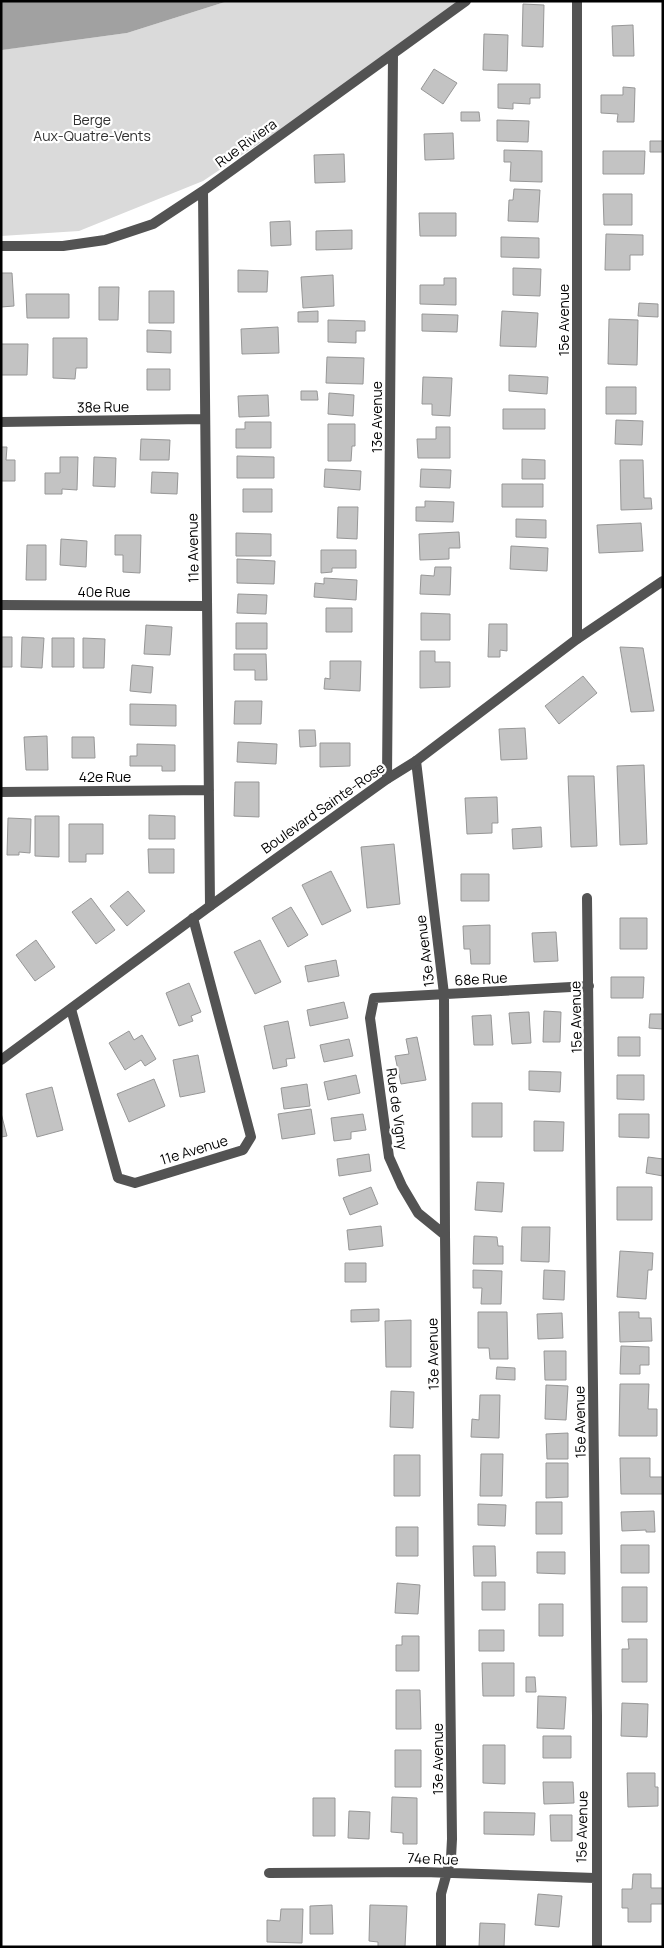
<svg xmlns="http://www.w3.org/2000/svg" width="664" height="1948" font-family="Manrope,sans-serif">
	<rect width="100%" height="100%" fill="#fff"/>
	<!-- green -->
	<path fill="#dadada" d="M228,1H459L393,54L203,181L79,231L1,236V50L127,33Z"/>
	<!-- water -->
	<path fill="#a1a1a1" d="M1,1H228L127,33L2,50Z"/>
	<!-- building -->
	<path fill="#c3c3c3" stroke="#979797" d="M523,4L544,5L543,47L522,46Z
		M633,25L634,56H613L612,26Z
		M484,34L508,35L507,71L483,70Z
		M434,69L457,83L443,104L421,89Z
		M498,84H540V98H530V104L513,103V109L498,108Z
		M623,87L635,88L634,122H617L618,114L601,113V95H623Z
		M461,112H479L480,121H461Z
		M497,120L529,121L528,142L497,141Z
		M453,133L454,159L425,160L424,134Z
		M650,141H663V152H650Z
		M504,150L542,151V182L510,181L511,162H504Z
		M603,151H645L644,174H603Z
		M344,154L345,182L315,183L314,155Z
		M514,189L540,190L538,222L508,221L509,200H513Z
		M603,194H632V225H604Z
		M419,213H456V236H420Z
		M290,221L291,245L271,246L270,222Z
		M352,230V249L316,250V231Z
		M606,234L643,235V255H630V270H605Z
		M501,237L539,238V258L501,257Z
		M513,268L541,269L540,296L513,295Z
		M238,270L268,271L267,292H238Z
		M1,273H12L14,306L1,307Z
		M333,275L334,306L303,308L301,277Z
		M444,278H456V305L420,304V285H444Z
		M99,287H119L118,320H99Z
		M149,291H174V323H149Z
		M26,294H69V318H27Z
		M639,303L658,304V317L638,316Z
		M318,311V322H298V312Z
		M502,311L538,313L536,347L500,346Z
		M422,314L458,315L457,332L422,331Z
		M609,319L638,320L637,365L608,364Z
		M328,320L365,321V331H356V343L328,342Z
		M278,327L279,353L242,354L241,329Z
		M147,330L171,331V353L147,352Z
		M53,338H87V368H76L75,379L53,378Z
		M1,344H28L27,375H1Z
		M327,357L364,358L363,384L326,383Z
		M147,369H170V390H147Z
		M509,375L548,377L547,394L509,391Z
		M423,377L452,378L450,416L432,415V404H422Z
		M606,387H636V414H606Z
		M301,391H317L318,400H301Z
		M329,393L354,395L353,416L328,414Z
		M268,395L269,416L239,417L238,396Z
		M503,409H545V429H503Z
		M616,420L643,421L642,445L615,444Z
		M245,422H271V448H236V429H245Z
		M328,424H355V446H352L351,461H328Z
		M436,427H450V458H418L417,439H436Z
		M141,439L170,440L169,460H140Z
		M1,447H7L6,460H15V481H1Z
		M237,456L274,457V478H237Z
		M60,457H78L77,490L62,489V494H45V473H60Z
		M94,457L116,458L115,487L93,486Z
		M522,459L545,460V479H522Z
		M620,460H643L644,498H651L652,509L621,510Z
		M325,469L361,471L360,490L324,487Z
		M421,469L451,470L450,488L420,487Z
		M152,472L178,473L177,494L151,493Z
		M502,484H543V507H502Z
		M243,489H272V512H243Z
		M425,501L454,502L453,522L416,521V507H425Z
		M338,507H358L357,539L337,538Z
		M516,519L546,520V538L516,537Z
		M641,523L643,551L599,553L597,525Z
		M459,532L460,548H449V559L420,560L419,534Z
		M236,533L271,534V556H236Z
		M115,535H141L140,573L123,572V555H115Z
		M61,539L87,541L86,567L60,565Z
		M27,545H46V580H26Z
		M511,546L548,548L547,571L510,569Z
		M321,550H356V568H332V572L321,573Z
		M237,559L275,561L274,584L237,583Z
		M435,567H451L450,595L420,594L421,575L434,576Z
		M324,578L357,580L356,600L314,597L315,583L324,584Z
		M238,594L267,595L266,614L237,613Z
		M326,608H352V632H326Z
		M421,613L450,614V640H421Z
		M236,623H267V649H236Z
		M489,624H507V651L500,650V657H488Z
		M146,625L172,627L170,655L144,654Z
		M1,637H12V667H1Z
		M22,637L44,638L42,668L21,667Z
		M52,638H74V667H52Z
		M83,638L105,639L104,668H83Z
		M620,647L643,648L654,711L631,712Z
		M420,651H435V662H450V687L420,688Z
		M234,654H266L267,680H255V670H234Z
		M330,661H361L360,691L324,689L325,678L330,679Z
		M132,665L153,667L151,693L130,691Z
		M583,676L597,693L559,724L545,706Z
		M235,701H262L261,724H234Z
		M130,704L176,705V726L130,725Z
		M525,728L527,759L501,760L499,729Z
		M299,730H315L316,746L300,747Z
		M47,736L48,770H26L24,737Z
		M72,737H94L95,758H72Z
		M238,742L277,744L276,764L237,762Z
		M320,743H350V766L320,767Z
		M137,744L175,745V771H162V766H130V756H137Z
		M644,765L647,844L620,845L617,766Z
		M568,776H594L597,846L571,847Z
		M235,782H259V817L234,816Z
		M497,797L498,823H492V833L467,834L465,798Z
		M149,815L175,816V839H149Z
		M35,816H59V857L35,856Z
		M8,818L31,819L30,853L19,852V855H7Z
		M69,824H103V854H86V862H69Z
		M541,827L542,847L513,849L512,829Z
		M394,844L400,904L367,908L361,847Z
		M148,849H174V873H149Z
		M331,871L351,911L322,925L302,885Z
		M461,874H489V901H461Z
		M128,891L145,911L127,926L110,906Z
		M91,898L115,930L96,944L72,912Z
		M291,907L308,935L288,947L272,918Z
		M620,918H647V949H620Z
		M490,925V964H471L470,949H464L463,926Z
		M556,932L558,961L534,962L532,933Z
		M36,940L55,967L35,981L16,955Z
		M260,940L281,982L255,994L234,952Z
		M336,960L339,976L308,982L305,966Z
		M611,977H644L643,998H611Z
		M189,983L201,1012L191,1016L193,1021L179,1026L166,993Z
		M344,1002L348,1018L310,1026L307,1010Z
		M544,1011L561,1012L560,1042H543Z
		M529,1012L531,1043L512,1044L509,1013Z
		M650,1014H663V1029L649,1028Z
		M491,1015L493,1045H474L472,1016Z
		M288,1021L295,1058L286,1059L287,1066L273,1069L264,1026Z
		M129,1031L134,1040L142,1035L156,1059L145,1066L141,1060L125,1070L109,1043Z
		M417,1037L426,1080L401,1084L395,1056L409,1054L406,1039Z
		M618,1037H640V1056H618Z
		M349,1039L353,1056L324,1062L320,1045Z
		M198,1055L205,1092L180,1097L173,1060Z
		M529,1071L561,1072L560,1092L529,1090Z
		M356,1075L360,1093L328,1100L324,1082Z
		M617,1075H644V1100L617,1099Z
		M154,1079L165,1106L129,1122L117,1094Z
		M307,1084L310,1106L284,1109L281,1088Z
		M52,1087L63,1130L37,1137L26,1094Z
		M472,1103H502V1137H472Z
		M311,1109L315,1134L282,1139L278,1114Z
		M1,1113L7,1136L1,1137Z
		M363,1114L366,1130L351,1132V1139L334,1141L331,1118Z
		M619,1114H649V1138L619,1137Z
		M534,1121L564,1122L563,1151H534Z
		M369,1154L371,1171L339,1176L337,1159Z
		M648,1157L663,1159V1176L646,1173Z
		M477,1182L504,1183L502,1212L475,1210Z
		M371,1187L378,1204L350,1215L343,1198Z
		M617,1187H652V1220H617Z
		M381,1226L383,1246L349,1250L347,1230Z
		M522,1227H550L549,1262L521,1261Z
		M474,1236L497,1237L498,1246H503V1264H473Z
		M620,1251L653,1253L652,1270H648L646,1299L617,1297Z
		M345,1263H366V1282H345Z
		M473,1270L502,1271L501,1304H481L482,1288H473Z
		M544,1270L565,1271L564,1300L543,1299Z
		M379,1309V1321L351,1322V1310Z
		M478,1312H507L508,1359H490L489,1348H478Z
		M619,1312H639V1318H651L652,1341L620,1342Z
		M562,1313L563,1338L538,1339L537,1314Z
		M411,1320V1367H386L385,1321Z
		M621,1346L649,1347V1365H640V1374H620Z
		M544,1351H566V1380H545Z
		M497,1367L515,1368V1380L496,1379Z
		M620,1384H649L648,1409H657V1436H619Z
		M546,1385L568,1386L566,1420L545,1419Z
		M391,1391L414,1392L413,1428L390,1427Z
		M480,1395H500L499,1438L471,1437L472,1419L479,1420Z
		M568,1433V1459H547L546,1434Z
		M481,1454H503L502,1496H480Z
		M394,1455H420V1496H394Z
		M620,1458H650V1477H663V1494H621Z
		M546,1463H568V1497L546,1498Z
		M536,1502H562V1534H536Z
		M478,1504L506,1505L505,1526L478,1525Z
		M654,1511L655,1532H646V1530L622,1531L621,1512Z
		M396,1527H418V1556H396Z
		M621,1545H649V1573H621Z
		M473,1546H495L496,1576H474Z
		M537,1552H565V1574L537,1573Z
		M482,1582H505V1610H482Z
		M397,1583L420,1585L418,1614L395,1613Z
		M622,1587H647V1622H622Z
		M539,1604H563V1636H539Z
		M479,1630H504V1651H479Z
		M402,1636H419V1671H396V1645H402Z
		M628,1639H647V1682H622V1649H629Z
		M482,1663H514V1696H483Z
		M526,1677H535L536,1692H526Z
		M396,1690H420L421,1729H396Z
		M538,1696L566,1697L564,1729L537,1728Z
		M622,1703L648,1704L647,1737L621,1736Z
		M543,1736H571V1758H543Z
		M483,1745H505V1784L483,1783Z
		M395,1750H421V1787H395Z
		M627,1773H655V1787H658V1806L628,1807Z
		M543,1782H573L574,1803L544,1804Z
		M392,1797L417,1798V1844H403V1833L391,1832Z
		M313,1798H335V1836H313Z
		M349,1811L370,1812L369,1839L348,1838Z
		M484,1812L535,1813L534,1835L484,1834Z
		M550,1815H572V1841H551Z
		M633,1874H651V1888H663V1904H651V1922H628V1908H622V1889H632Z
		M538,1894L562,1896L559,1927L535,1925Z
		M332,1905L333,1934H310V1906Z
		M370,1905L407,1906L405,1947H378V1942L369,1941Z
		M281,1909H303L302,1943L267,1942V1920L280,1921Z
		M480,1923L505,1924L504,1947H479Z"/>
	<g fill="none" stroke-linecap="round" stroke-linejoin="round">
		<!-- minor -->
		<path stroke="#535353" stroke-width="10" d="M577,1V639
			M203,191L210,906
			M1,246H63L105,240L153,224L203,191L466,1
			M1,422L205,419
			M1,605L207,606
			M416,761L444,994L445,1235L452,1839L451,1858L441,1894V1947
			M387,779L393,54
			M1,792L209,790
			M587,898L597,1715V1947
			M71,1009L118,1178L135,1183L243,1150L251,1137L193,918
			M445,1235L418,1213L402,1186L389,1157L370,1018L374,998L589,986
			M269,1873L424,1872L595,1878"/>
		<!-- tertiary -->
		<path stroke="#535353" stroke-width="10" d="M1,1060L210,906L387,779L416,761L577,639L663,581"/>
	</g>
	<g text-anchor="middle" stroke-width="4.5" stroke-linejoin="round" paint-order="stroke">
		<!-- park labels -->
		<g font-size="14" fill="#313131" stroke="#fff">
			<text x="92" y="125">Berge<tspan x="92" dy="16">Aux-Quatre-Vents</tspan></text>
		</g>
		<!-- street labels -->
		<g font-size="14" fill="#000" stroke="#fff">
			<text transform="translate(246 143) rotate(-36)" y="5">Rue Riviera</text>
			<text transform="translate(564 320) rotate(-90)" y="5">15e Avenue</text>
			<text transform="translate(103 407) rotate(-1)" y="5">38e Rue</text>
			<text transform="translate(377 417) rotate(-90)" y="5">13e Avenue</text>
			<text transform="translate(193 548) rotate(-91)" y="5">11e Avenue</text>
			<text x="104" y="597">40e Rue</text>
			<text x="105" y="782">42e Rue</text>
			<text transform="translate(323 808) rotate(-35)" y="5">Boulevard Sainte-Rose</text>
			<text transform="translate(425 951) rotate(-97)" y="5">13e Avenue</text>
			<text transform="translate(481 979) rotate(-3)" y="5">68e Rue</text>
			<text transform="translate(576 1017) rotate(-91)" y="5">15e Avenue</text>
			<text transform="translate(397 1109) rotate(82)" y="5">Rue de Vigny</text>
			<text transform="translate(194 1150) rotate(-17)" y="5">11e Avenue</text>
			<text transform="translate(433 1354) rotate(-91)" y="5">13e Avenue</text>
			<text transform="translate(580 1422) rotate(-91)" y="5">15e Avenue</text>
			<text transform="translate(438 1759) rotate(-90)" y="5">13e Avenue</text>
			<text transform="translate(582 1827) rotate(-89)" y="5">15e Avenue</text>
			<text transform="translate(433 1859) rotate(2)" y="5">74e Rue</text>
		</g>
	</g>
	<!-- border -->
	<rect width="664" height="1948" fill="none" stroke="#000000" stroke-width="5"/>
</svg>
